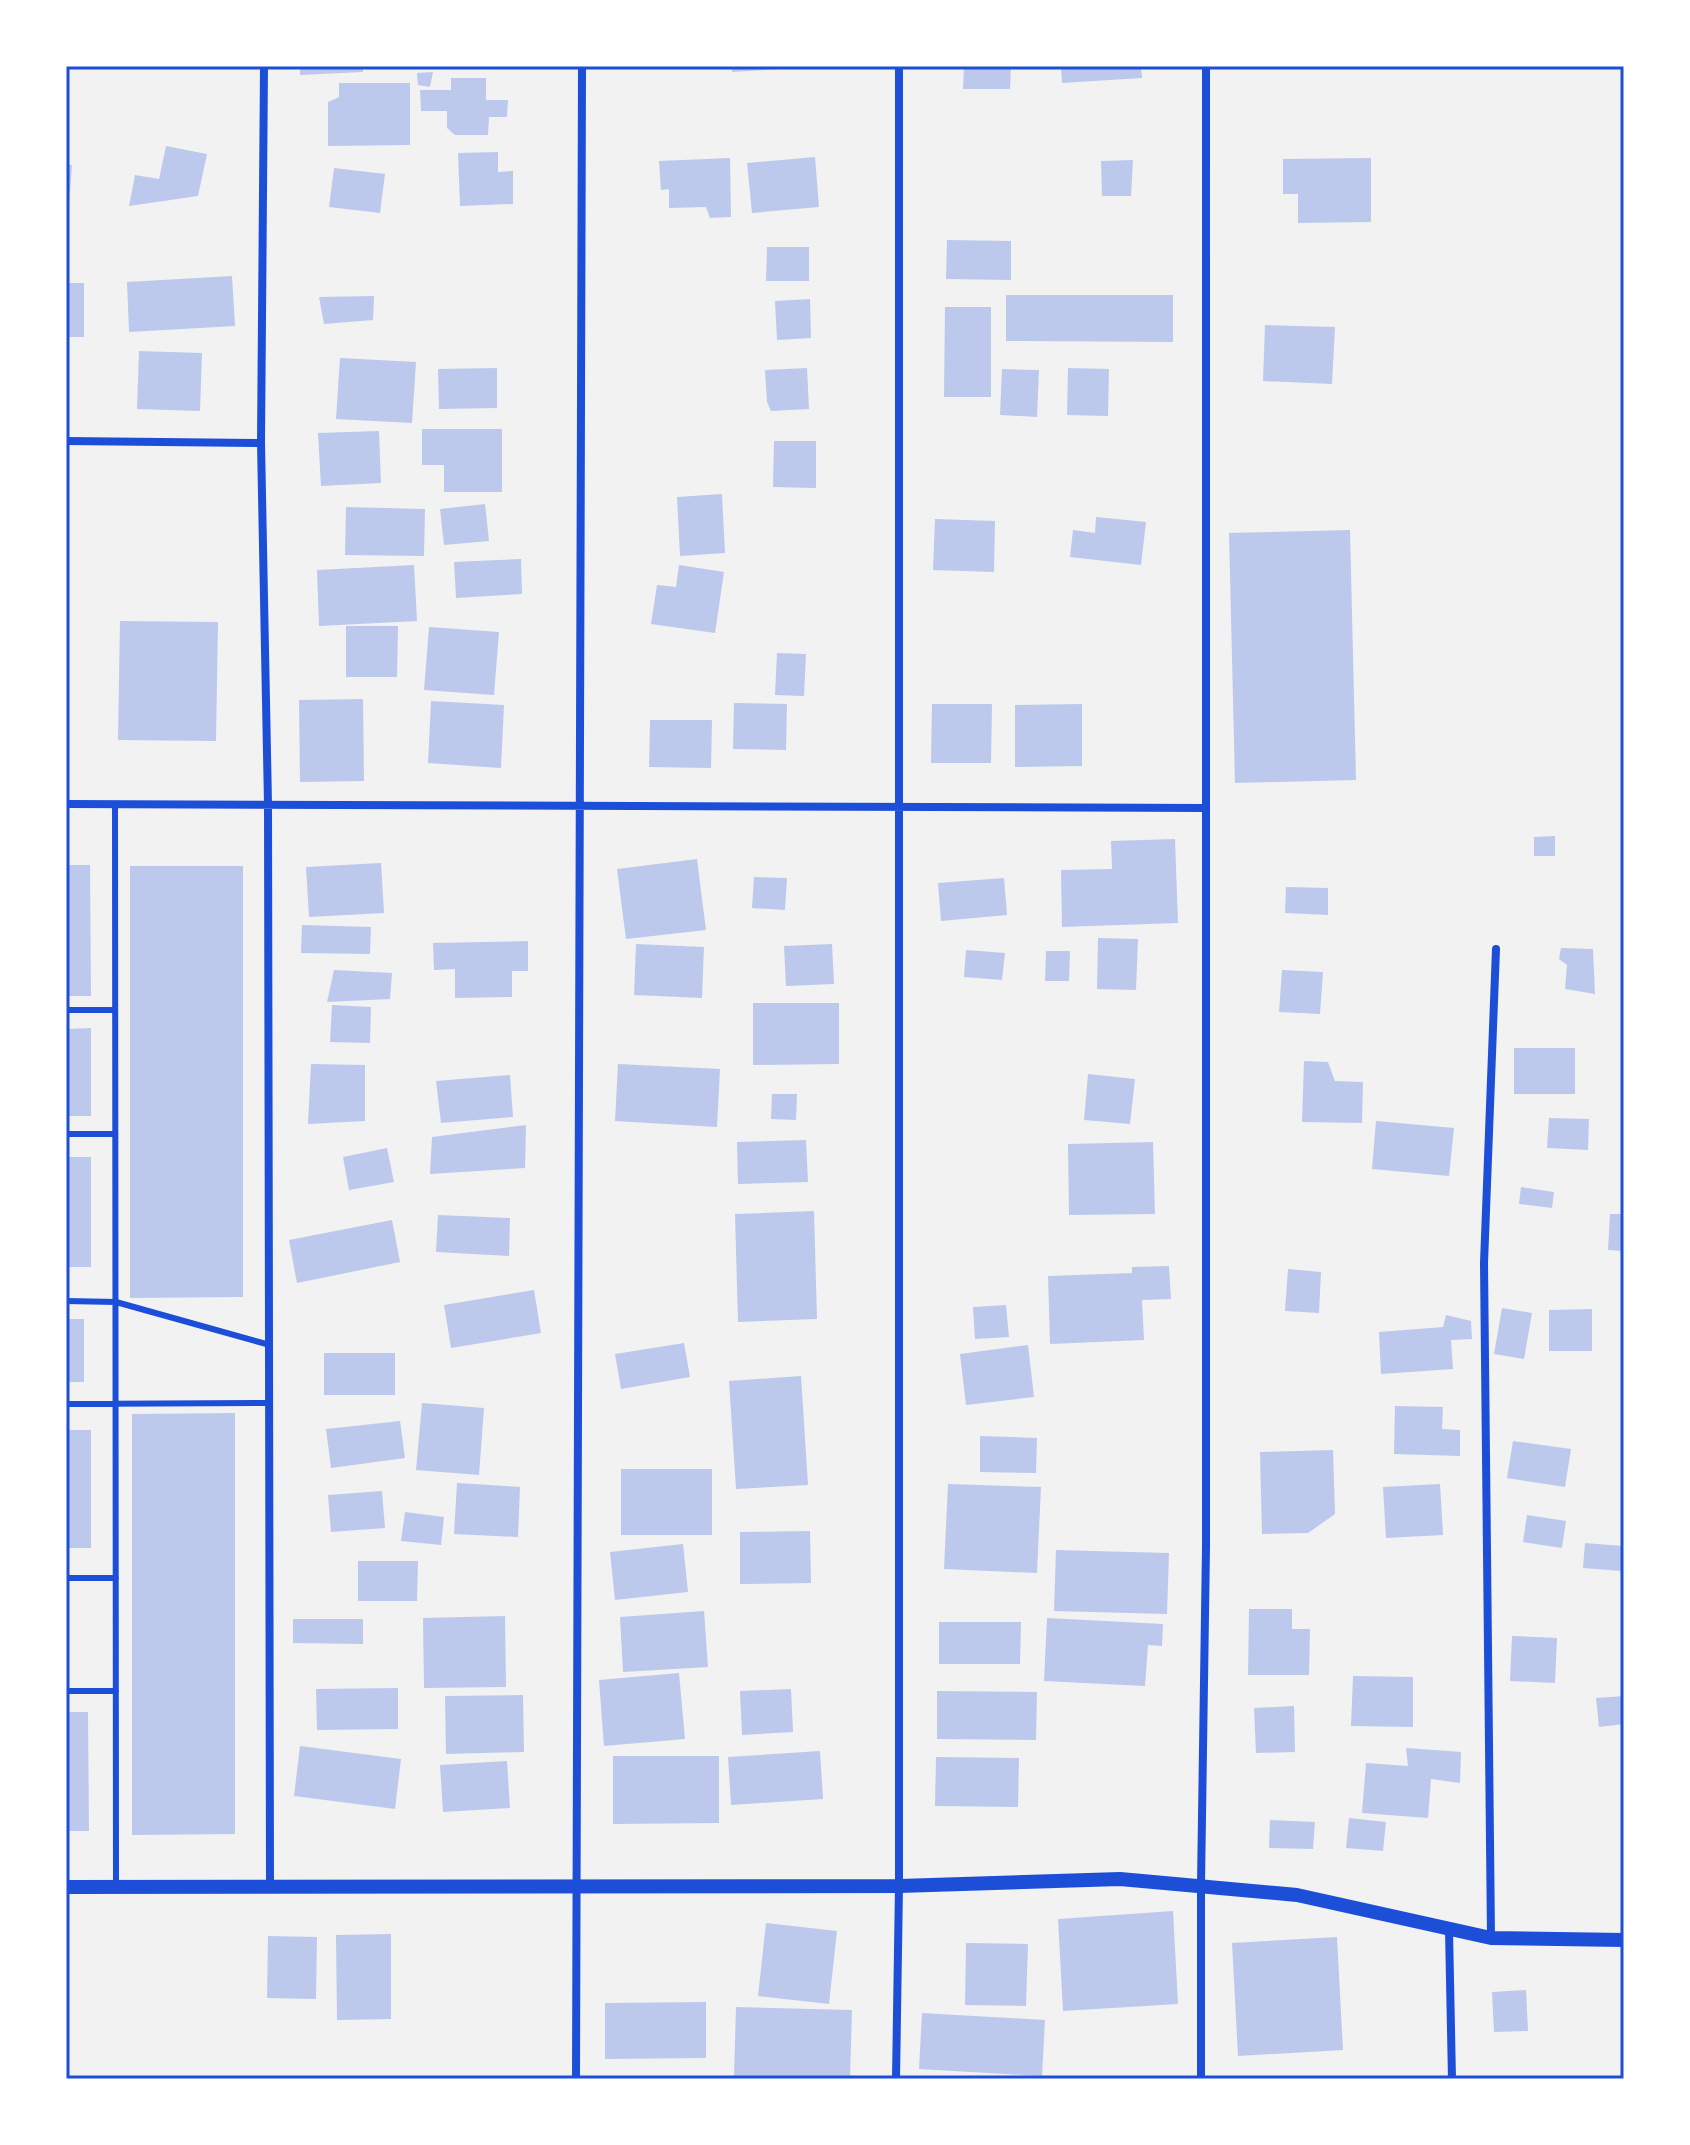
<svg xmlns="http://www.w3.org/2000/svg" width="1690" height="2145" font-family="'Nunito Sans',sans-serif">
	<rect width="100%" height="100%" fill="#f2f2f2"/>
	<!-- building -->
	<path fill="#bdc9ec" d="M300,66H363V72L300,75Z
		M732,66H793V68L732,72Z
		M964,66H1011L1010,89H963Z
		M1061,66H1141L1142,78L1062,83Z
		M433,72L430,87L418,85L417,73Z
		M451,78H486V100H508L507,117H489L488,135H455L447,128V111H421L420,90H451Z
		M339,83H410V145L328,146V102L339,97Z
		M166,146L207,154L198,196L129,206L135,175L159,179Z
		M498,152V172L513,171V204L460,206L458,153Z
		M815,157L819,207L752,213L747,163Z
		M730,158L731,217L710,218L706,207L669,208V189L661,190L659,161Z
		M1371,158V222L1298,223V194H1283V159Z
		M1133,160L1131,196H1102L1101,161Z
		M66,165H72L69,205H66Z
		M334,168L385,174L380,213L329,207Z
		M947,240L1011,241V280L946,279Z
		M767,247H809V281H766Z
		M232,276L235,326L129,332L127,282Z
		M66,283H84V337H66Z
		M1006,295H1173V342L1006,341Z
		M374,296L373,320L324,324L319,297Z
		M810,299L811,338L777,340L775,301Z
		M945,307H991V397H944Z
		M1265,325L1335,327L1332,384L1263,381Z
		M139,351L202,353L200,411L137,409Z
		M340,358L416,362L412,423L336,419Z
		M497,368V408L439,409L438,369Z
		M807,368L809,409L771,411L767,402L765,370Z
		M1068,368L1109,369L1108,416L1067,415Z
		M1002,369L1039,370L1037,417L1000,415Z
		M422,429H502V492H444V465H422Z
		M379,431L381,483L321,486L318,433Z
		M774,441H816V488L773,487Z
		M722,494L725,553L680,556L677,497Z
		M485,504L489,541L444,545L440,509Z
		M346,507L425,509L424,556L345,555Z
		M1096,517L1146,522L1141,565L1070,557L1073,530L1095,533Z
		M935,519L995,521L994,572L933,570Z
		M1350,530L1356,780L1235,783L1229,533Z
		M521,559L522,594L456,598L454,562Z
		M414,565L417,621L319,626L317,570Z
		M679,565L724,572L715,633L651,624L657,585L676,587Z
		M120,621L218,622L216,741L118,740Z
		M346,626H398L397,677H346Z
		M429,627L499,632L494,695L424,690Z
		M777,653L806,654L804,696L775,695Z
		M363,699L364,781L300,782L299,700Z
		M431,701L504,705L501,768L428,763Z
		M734,703L787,704L786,750L733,749Z
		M932,704H992L991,763H931Z
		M1082,704V766L1015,767V705Z
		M650,720H712L711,768L649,767Z
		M1555,836V856H1534V837Z
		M1175,839L1178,923L1062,927L1061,870L1112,869L1111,841Z
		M697,859L706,930L626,939L617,869Z
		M381,863L384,913L309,917L306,867Z
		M66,865H90L91,996H66Z
		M130,866H243V1297L130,1298Z
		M754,877L787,878L785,910L752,908Z
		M1004,878L1007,915L941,921L938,883Z
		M1286,887L1328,888V915L1285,913Z
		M302,925L371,927L370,954L301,953Z
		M1098,938L1138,939L1136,990L1097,989Z
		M528,941V971H512V997L455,998V969L434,970L433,943Z
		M636,944L704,947L702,998L634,995Z
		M832,944L834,984L786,986L784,946Z
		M1561,948L1593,949L1595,994L1565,989L1567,965L1559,959Z
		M966,950L1005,953L1002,980L964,977Z
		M1046,951H1070L1069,981H1045Z
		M334,970L392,973L390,999L327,1002Z
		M1282,970L1323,972L1320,1014L1279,1012Z
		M753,1003H839V1064L753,1065Z
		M332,1005L371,1007L370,1043L330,1042Z
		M91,1028V1116H66V1029Z
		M1514,1048H1575V1094H1514Z
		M1304,1061L1328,1062L1335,1081L1363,1082L1362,1123L1302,1122Z
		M311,1064L365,1065V1121L308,1124Z
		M618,1064L720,1069L717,1127L615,1121Z
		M1088,1074L1135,1079L1130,1124L1084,1120Z
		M510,1075L513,1117L441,1123L436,1081Z
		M772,1094H797L796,1120L771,1119Z
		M1549,1118L1589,1119L1588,1150L1547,1148Z
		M1376,1121L1454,1128L1449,1176L1372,1169Z
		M526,1125L525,1168L430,1174L432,1137Z
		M806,1140L808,1182L738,1184L737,1142Z
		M1153,1142L1155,1214L1069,1215L1068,1144Z
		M387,1148L394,1182L349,1190L343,1157Z
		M66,1157H91V1267H66Z
		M1521,1187L1554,1192L1552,1208L1519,1204Z
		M814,1211L817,1319L738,1322L735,1214Z
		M1610,1214H1624V1251L1608,1250Z
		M438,1215L510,1218L509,1256L436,1252Z
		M392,1220L400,1262L297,1283L289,1240Z
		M1169,1266L1171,1299L1142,1300L1144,1340L1050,1344L1048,1276L1132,1273V1267Z
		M1288,1269L1321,1272L1319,1313L1285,1311Z
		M534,1290L541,1333L451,1348L444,1305Z
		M1006,1305L1009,1337L975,1339L973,1307Z
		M1502,1308L1532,1313L1524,1359L1494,1354Z
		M1592,1309V1351H1549V1310Z
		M1446,1315L1471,1321L1472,1339L1451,1340L1453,1369L1381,1374L1379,1332L1443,1327Z
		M66,1319H84V1382H66Z
		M684,1343L690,1377L621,1389L615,1354Z
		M1028,1345L1034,1397L966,1405L960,1354Z
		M324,1353H395V1395H324Z
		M801,1376L808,1485L736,1489L729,1381Z
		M422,1403L484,1408L479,1475L416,1470Z
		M1395,1406L1443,1407L1442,1429L1460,1430V1456L1394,1454Z
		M235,1413V1834L132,1835V1414Z
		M400,1421L405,1458L331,1468L326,1429Z
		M66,1430H91V1548H66Z
		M980,1436L1037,1438L1036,1473L980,1472Z
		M1513,1441L1571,1449L1565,1487L1507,1478Z
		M1333,1450L1335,1514L1308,1533L1262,1534L1260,1452Z
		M621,1469H712V1535H621Z
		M457,1483L520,1487L518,1537L454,1534Z
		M948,1484L1041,1487L1037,1573L944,1569Z
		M1440,1484L1443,1535L1386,1538L1383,1487Z
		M382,1491L385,1528L331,1532L328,1495Z
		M405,1512L444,1517L441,1545L401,1541Z
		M1527,1515L1566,1521L1562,1548L1523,1542Z
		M810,1531L811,1583L740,1584V1532Z
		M1585,1543L1623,1546L1621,1571L1583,1568Z
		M683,1544L688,1592L615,1600L610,1552Z
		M1056,1550L1169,1553L1167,1614L1054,1611Z
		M358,1561H418L417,1601H358Z
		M1249,1609H1292V1629H1310L1309,1675H1248Z
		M704,1611L708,1667L623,1672L620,1617Z
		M505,1616L506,1687L424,1688L423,1618Z
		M1047,1618L1163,1624L1162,1646L1148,1645L1145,1686L1044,1681Z
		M293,1619H363V1644L293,1643Z
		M939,1622H1021L1020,1664H939Z
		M1512,1636L1557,1638L1555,1683L1510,1681Z
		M679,1673L685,1739L604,1746L599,1680Z
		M1353,1676L1413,1677V1727L1351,1726Z
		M398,1688V1729L317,1730L316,1689Z
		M791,1689L793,1732L742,1735L740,1691Z
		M937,1691L1037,1692L1036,1740L937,1739Z
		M523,1695L524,1752L446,1754L445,1696Z
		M1624,1696V1724L1599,1727L1596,1698Z
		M1294,1706L1295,1752L1256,1753L1254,1708Z
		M66,1712H88L89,1831H66Z
		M300,1746L401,1759L395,1809L294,1796Z
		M1406,1748L1461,1752L1460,1783L1431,1779L1428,1818L1362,1813L1366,1763L1408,1766Z
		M820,1751L823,1799L731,1805L728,1757Z
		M613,1756H719V1823L613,1824Z
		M936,1757L1019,1758L1018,1807L935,1806Z
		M507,1761L510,1808L443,1812L440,1765Z
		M1349,1818L1386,1822L1383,1851L1346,1848Z
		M1270,1820L1315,1822L1313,1849L1269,1848Z
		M1173,1911L1178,2004L1063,2011L1058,1919Z
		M766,1923L837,1931L829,2004L758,1996Z
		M391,1934V2019L337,2020L336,1935Z
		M268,1936L317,1937L316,1999L267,1998Z
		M1337,1937L1343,2050L1238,2056L1232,1943Z
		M966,1943L1028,1944L1026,2006L965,2005Z
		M1526,1990L1528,2031L1494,2032L1492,1992Z
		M706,2002V2058L605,2059V2003Z
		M736,2007L852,2010L850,2079L734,2077Z
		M922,2013L1045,2020L1042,2076L919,2069Z"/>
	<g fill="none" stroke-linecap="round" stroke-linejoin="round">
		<!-- service -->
		<path stroke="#1d4ed8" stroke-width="6" d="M115,804L116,1887
			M66,1010H115
			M66,1134H115
			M66,1301L116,1302L270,1345
			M66,1404L270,1403
			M66,1578H116
			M66,1691H116"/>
		<!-- minor -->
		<path stroke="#1d4ed8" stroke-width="8" d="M264,66L261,443L268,804L270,1887
			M66,441L261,443
			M66,804L1206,808
			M1449,1930L1452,2079
			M1491,1938L1484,1263L1496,949
			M576,2079L582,66
			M896,2079L899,1886V66
			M1201,2079V1884L1206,1547V66"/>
		<!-- tertiary -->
		<path stroke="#1d4ed8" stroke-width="14" d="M66,1887L899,1886L1120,1879L1297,1895L1491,1938L1624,1940"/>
	</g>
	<!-- border -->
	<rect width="1690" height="2145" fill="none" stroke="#ffffff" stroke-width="136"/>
	<rect x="68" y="68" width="1554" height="2009" fill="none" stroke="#1d4ed8" stroke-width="3"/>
</svg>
